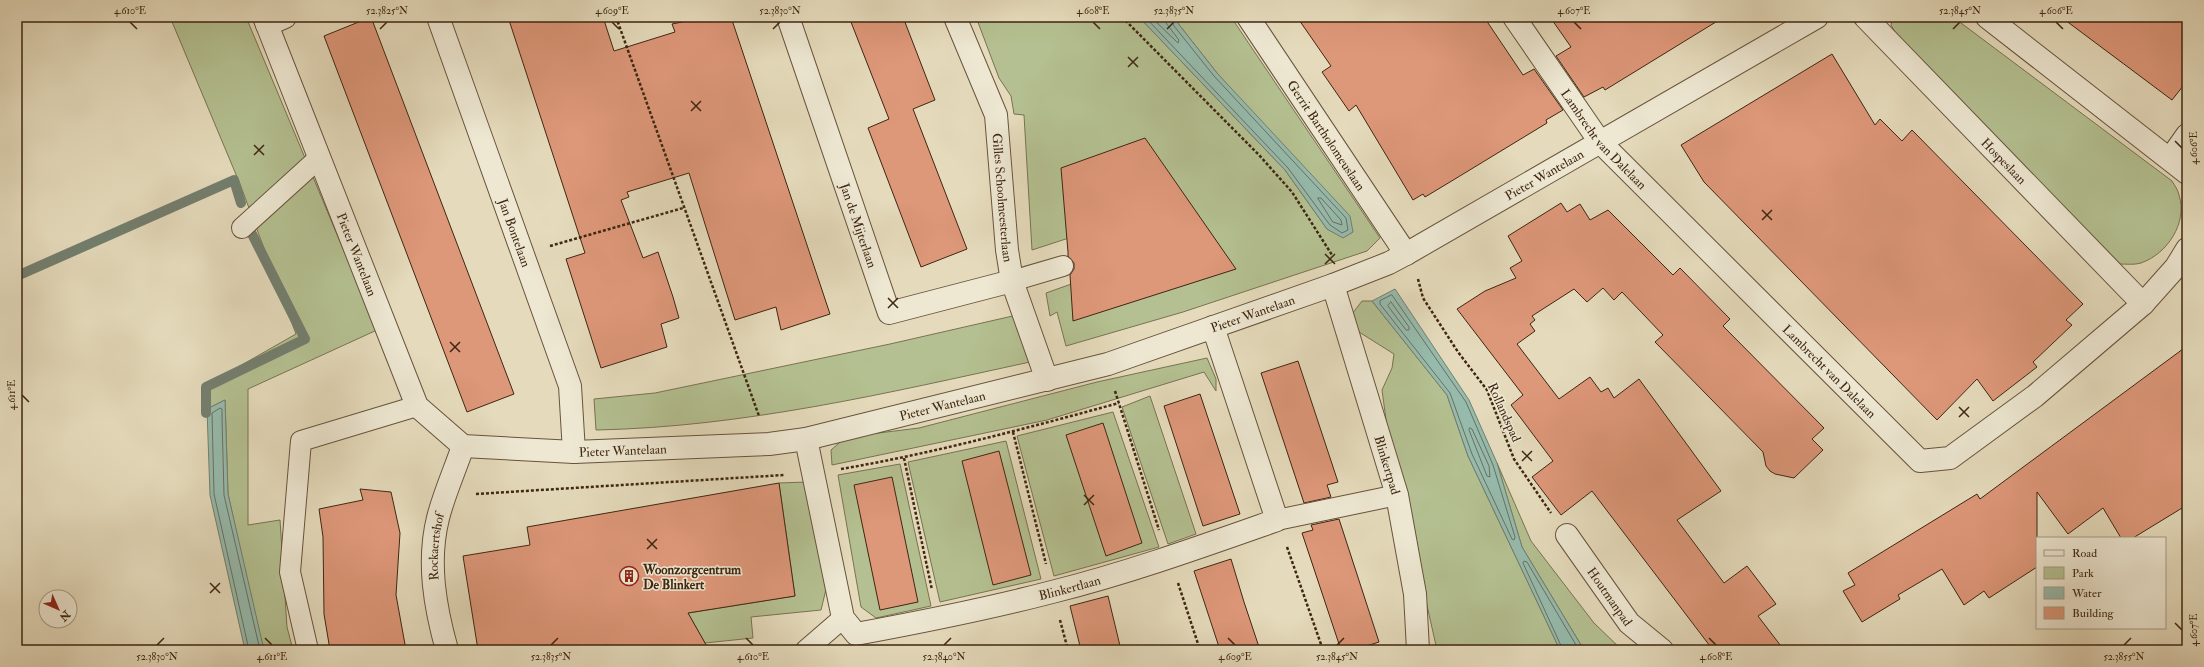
<svg xmlns="http://www.w3.org/2000/svg" width="2204" height="667" font-family="'IM FELL Double Pica',serif">
	<rect width="100%" height="100%" fill="#e5dbbc"/>
	<filter id="stains"><feTurbulence type="fractalNoise" baseFrequency=".005" numOctaves="4"/><feColorMatrix values="0 0 0 0 .2 0 0 0 0 .09 0 0 0 0 .02 0 0 0 .5 -.17"/></filter>
	<radialGradient id="worn" r=".72"><stop offset=".6" stop-color="#630" stop-opacity="0"/><stop offset="1" stop-color="#630" stop-opacity=".3"/></radialGradient>
	<!-- green -->
	<path fill="#b4c091" stroke="#797351" d="M170,17H246L377,330L248,389V525L280,520L287,627L293,650H262L228,494L225,400L207,409L203,387L296,334L240,184Z
		M976,17H1139L1285,170L1327,229L1343,237L1353,232L1217,73L1173,17H1231L1380,238L1367,251L1183,312L1066,346L1057,312L1050,316L1046,293L1091,277L1078,235L1032,250L1024,115L1014,114L1011,96L999,78Z
		M1893,17H1953L2172,181C2175,186 2178,190 2179,195C2188,223 2167,254 2141,263C2135,265 2126,264 2119,264L1900,41L1891,25Z
		M1362,301H1372L1447,395L1468,456L1560,650H1437L1387,427L1382,390L1392,368L1394,354L1359,332L1352,314Z
		M1017,315L1030,362C887,393 744,427 596,430L594,399L655,393L890,344Z
		M1207,358L1216,379V391L1204,372L1047,420L832,465L831,450L846,437L919,428L1097,382Z
		M1150,396L1196,534L1168,544L1122,407Z
		M1113,412L1159,547L1054,576L1017,436Z
		M1006,441L1041,579L940,602L908,462Z
		M1497,463L1531,541L1594,623L1622,650H1584L1522,547Z
		M900,464L931,606L876,618L861,607L838,475Z
		M807,482L827,585L821,610L751,617L753,638L705,643L688,613L795,596L779,483Z"/>
	<!-- water -->
	<path fill="#96bbad" stroke="#737f6f" d="M1139,17H1173L1217,73L1350,216L1353,232L1343,238L1327,229L1285,170Z
		M1395,289L1469,400L1497,463L1522,547L1584,650H1560L1468,456L1447,395L1372,301Z
		M225,400L228,494L264,650H245L210,495L207,409Z"/>
	<g fill="none" stroke-linecap="round" stroke-linejoin="round">
		<!-- shore -->
		<path stroke="#6a705f" stroke-width="1" d="M1145,17L1288,168L1330,225L1342,233L1348,230L1346,218L1214,76L1174,26L1170,17
			M1151,17L1178,43L1179,40L1166,23L1165,17
			M1318,198H1321L1341,220L1342,225L1333,222Z
			M1392,295L1466,402L1493,465L1515,537L1514,540L1512,539L1472,454L1450,393L1380,304V301Z
			M1391,302L1409,327V330H1406L1388,306Z
			M1470,428L1472,429L1489,466L1490,477L1487,476L1469,430Z
			M249,650L214,494L212,413L220,408L222,409V418L224,495L260,650
			M1563,650L1523,563L1524,561L1527,562L1579,650"/>
		<!-- stream -->
		<path stroke="#737f6f" stroke-width="10" d="M17,276L234,180L241,203
			M206,413V387L305,339L252,234"/>
	</g>
	<!-- building -->
	<path fill="#dd9779" stroke="#3e2611" d="M371,17L514,394L467,412L324,36Z
		M508,17H603L614,51L675,32L672,24L682,22L680,17H731L830,314L781,330L776,307L735,320L689,173L627,192L629,197L621,200L643,258L658,252L673,297L679,318L661,324L667,347L601,368L566,259L585,253Z
		M849,17H903L935,100L913,109L967,249L921,267L868,128L889,119Z
		M1297,17H1484L1523,75L1534,69L1563,110L1546,120L1547,123L1450,182L1425,197L1423,194L1413,200L1356,105L1349,111L1322,72L1331,66Z
		M1550,17H1724L1605,90L1603,87L1584,97L1556,56L1571,47Z
		M2061,17H2187V81L2172,100Z
		M1832,54L1875,125L1880,119L1902,141L1912,130L2083,304L2066,320L2072,325L2033,362L2037,367L1993,401L1977,379L1937,420L1704,182L1681,145Z
		M1145,138L1236,269L1073,321L1070,275L1074,269V263L1068,256V252L1061,168Z
		M1561,203L1567,212L1580,204L1590,220L1608,210L1673,275L1680,268L1730,319L1723,326L1824,428L1812,439L1823,450L1794,478L1775,474L1770,471L1766,466L1763,452L1655,342L1663,335L1622,292L1614,300L1603,288L1587,302L1574,289L1532,316L1535,320L1530,324L1535,331L1517,344L1559,399L1590,377L1601,392L1608,388L1614,398L1639,379L1721,491L1677,520L1724,583L1747,566L1776,604L1758,616L1784,650H1713L1592,491L1561,515L1532,477L1553,461L1511,405L1523,395L1457,309L1485,291L1516,278L1510,268L1522,261L1508,236Z
		M2187,346V505L2133,538H2121L2103,508L2068,534L2037,492V567L1989,598L1984,591L1964,605L1942,569L1898,595L1900,599L1862,622L1843,591L1855,585L1848,573L1977,494L1980,499Z
		M1298,361L1338,482L1327,485L1331,497L1304,503L1261,373Z
		M1200,394L1240,514L1203,526L1164,406Z
		M1103,423L1142,543L1106,556L1066,435Z
		M999,451L1031,575L993,585L962,461Z
		M892,477L918,602L880,610L854,485Z
		M779,483L795,596L688,613L709,650H611L608,645L578,650H478L463,556L530,545L527,527Z
		M360,489L391,492L400,533L396,595L406,650H330L324,614L323,537L319,509L363,500Z
		M1339,519L1379,642L1354,650H1341L1302,533L1313,530L1311,525Z
		M1231,559L1244,602L1260,650H1220L1194,571Z
		M1108,596L1121,650H1081L1070,606Z"/>
	<g fill="none" stroke-linecap="round" stroke-linejoin="round">
		<!-- service casing -->
		<g stroke="#68533c" stroke-width="22">
			<path id="service" d="M242,228L319,158
				M1012,281L1063,266
				M1277,520L1397,495
				M308,650L290,572L301,441L417,406
				M806,650L843,618"/>
		</g>
		<!-- pedestrian casing -->
		<g stroke="#68533c" stroke-width="24">
			<g id="pedestrian">
				<path id="s1" d="M1333,285L1397,495L1415,594L1418,650"/>
			</g>
		</g>
		<!-- minor casing -->
		<g stroke="#68533c" stroke-width="24">
			<g id="minor">
				<path id="s2" d="M264,17L417,406L463,446L574,452L769,444L806,439L1108,364L1333,285L1389,263L1406,254L1817,17"/>
				<path id="s3" d="M438,17L570,386L574,452"/>
				<path id="s4" d="M788,17L889,313L1012,281"/>
				<path id="s5" d="M955,17L996,115L1007,250L1012,281L1047,380"/>
				<path id="s6" d="M1248,17L1406,254"/>
				<path id="s7" d="M1514,17L1600,142L1920,461L1950,458L2035,396L2143,304L2176,267L2187,249"/>
				<path id="s8" d="M1865,17L2143,304"/>
				<path d="M1987,17L2187,173"/>
				<path d="M267,25L285,17"/>
				<path d="M2170,159L2187,135"/>
				<path id="s9" d="M806,439L843,618L856,634C921,622 987,609 1052,592C1128,573 1203,546 1277,520L1213,327"/>
				<path id="s10" d="M1567,535L1629,623L1662,650"/>
				<path id="s11" d="M447,650C435,607 427,562 438,518C444,494 455,470 463,446"/>
			</g>
		</g>
		<!-- path -->
		<path stroke="#3e2611" stroke-width="2.5" stroke-dasharray="3 2" stroke-linecap="butt" d="M616,17L759,416
			M1122,17L1259,155L1292,192L1332,255
			M550,246L683,208
			M1418,279L1423,298L1458,352L1487,390L1514,459L1551,513
			M1115,391L1159,530
			M1013,432L1046,564
			M904,458L932,590
			M841,469C935,453 1027,428 1119,403
			M476,494L784,475
			M1287,547L1323,650
			M1178,583L1200,650
			M1060,620L1068,650"/>
		<!-- service -->
		<use href="#service" stroke="#eee8d3" stroke-width="20"/>
		<!-- pedestrian -->
		<use href="#pedestrian" stroke="#eee8d3" stroke-width="22"/>
		<!-- minor -->
		<use href="#minor" stroke="#eee8d3" stroke-width="22"/>
	</g>
	<!-- ticks -->
	<path fill="none" stroke="#3e2611" stroke-width="1.5" d="M130,22L137,29M612,22L619,29M1093,22L1100,29M1574,22L1581,29M2056,22L2063,29M380,29L387,22M773,29L780,22M1167,29L1174,22M1953,29L1960,22M1128,57L1138,67M1128,67L1138,57M691,101L701,111M691,111L701,101M2175,141L2182,148M254,145L264,155M254,155L264,145M1762,210L1772,220M1762,220L1772,210M1325,254L1335,264M1325,264L1335,254M888,298L898,308M888,308L898,298M450,342L460,352M450,352L460,342M22,395L29,402M1959,407L1969,417M1959,417L1969,407M1522,451L1532,461M1522,461L1532,451M1084,495L1094,505M1084,505L1094,495M647,539L657,549M647,549L657,539M210,583L220,593M210,593L220,583M2175,623L2182,630M265,638L272,645M746,638L753,645M1228,638L1235,645M1709,638L1716,645M157,645L164,638M551,645L558,638M944,645L951,638M1337,645L1344,638M2124,645L2131,638"/>
	<!-- icons -->
	<defs>
		<g id="building-ring" transform="scale(1)"><circle r="9.5" fill="#eee8d3" stroke="#8f2418" stroke-width="1.5"/><path d="M-4-6H4V6H1V3H-1V6H-4ZM-2.5-4.3h1.7v1.8h-1.7ZM.8-4.3h1.7v1.8H.8ZM-2.5-1h1.7V.8h-1.7ZM.8-1h1.7V.8H.8Z" fill="#8f2418"/></g>
	</defs>
	<g fill-rule="evenodd">
		<use href="#building-ring" x="629" y="576"/>
	</g>
	<g text-anchor="middle" stroke-width="3" stroke-linejoin="round" paint-order="stroke">
		<!-- street labels -->
		<g font-size="13" fill="#3e2611" stroke="#eee8d3">
			<text dy="5" stroke="none"><textPath href="#s6" startOffset="142">Gerrit Bartholomeuslaan</textPath></text>
			<text dy="5" stroke="none"><textPath href="#s7" startOffset="152">Lambrecht van Dalelaan</textPath></text>
			<text dy="5" stroke="none"><textPath href="#s8" startOffset="200">Hospeslaan</textPath></text>
			<text dy="5" stroke="none"><textPath href="#s2" startOffset="1611">Pieter Wantelaan</textPath></text>
			<text dy="5" stroke="none"><textPath href="#s5" startOffset="189">Gilles Schoolmeesterlaan</textPath></text>
			<text dy="5" stroke="none"><textPath href="#s4" startOffset="220">Jan de Mijterlaan</textPath></text>
			<text dy="5" stroke="none"><textPath href="#s3" startOffset="229">Jan Bontelaan</textPath></text>
			<text dy="5" stroke="none"><textPath href="#s2" startOffset="255">Pieter Wantelaan</textPath></text>
			<text dy="5" stroke="none"><textPath href="#s2" startOffset="1287">Pieter Wantelaan</textPath></text>
			<text dy="5" stroke="none"><textPath href="#s7" startOffset="476">Lambrecht van Dalelaan</textPath></text>
			<text dy="5" stroke="none"><textPath href="#s2" startOffset="963">Pieter Wantelaan</textPath></text>
			<text transform="translate(1505 412) rotate(66)" y="5">Rollandspad</text>
			<text dy="5" stroke="none"><textPath href="#s2" startOffset="639">Pieter Wantelaan</textPath></text>
			<text dy="5" stroke="none"><textPath href="#s1" startOffset="188">Blinkertpad</textPath></text>
			<text dy="5" stroke="none"><textPath href="#s11" startOffset="105">Rockaertshof</textPath></text>
			<text dy="5" stroke="none"><textPath href="#s9" startOffset="422">Blinkertlaan</textPath></text>
			<text dy="5" stroke="none"><textPath href="#s10" startOffset="75">Houtmanpad</textPath></text>
		</g>
		<!-- poi labels -->
		<g font-size="13" font-weight="bold" fill="#3e2611" stroke="#eee8d3" text-anchor="start">
			<text x="643" y="574">Woonzorgcentrum<tspan x="643" dy="15">De Blinkert</tspan></text>
		</g>
	</g>
	<!-- margin -->
	<rect width="2204" height="667" fill="none" stroke="#e5dbbc" stroke-width="44"/>
	<!-- legend -->
	<rect x="2036" y="537" width="130" height="92" fill="#eee8d3" stroke="#a89a85"/>
	<rect x="2044" y="550" width="20" height="6" fill="#eee8d3" stroke="#a89a85"/>
	<text x="2072" y="557" font-size="12" fill="#3e2611">Road</text>
	<rect x="2044" y="567" width="20" height="12" fill="#b4c091" stroke="#a89a85"/>
	<text x="2072" y="577" font-size="12" fill="#3e2611">Park</text>
	<rect x="2044" y="587" width="20" height="12" fill="#96bbad" stroke="#a89a85"/>
	<text x="2072" y="597" font-size="12" fill="#3e2611">Water</text>
	<rect x="2044" y="607" width="20" height="12" fill="#dd9779" stroke="#a89a85"/>
	<text x="2072" y="617" font-size="12" fill="#3e2611">Building</text>
	<!-- north arrow -->
	<g transform="translate(58 609) rotate(135)"><circle r="19" fill="#eee8d3" stroke="#a89a85"/>
	<path d="M0-3L7 15L0 10L-7 15Z" fill="#8f2418"/>
	<text y="-6" font-size="11" font-weight="bold" text-anchor="middle" fill="#3e2611">N</text>
	</g>
	<rect x="22" y="22" width="2160" height="623" fill="none" stroke="#3e2611" stroke-width="1.5"/>
	<g font-size="10" text-anchor="middle" fill="#3e2611">
		<text x="130" y="14">4.610°E</text>
		<text x="387" y="14">52.3825°N</text>
		<text x="612" y="14">4.609°E</text>
		<text x="780" y="14">52.3830°N</text>
		<text x="1093" y="14">4.608°E</text>
		<text x="1174" y="14">52.3835°N</text>
		<text x="1574" y="14">4.607°E</text>
		<text x="1960" y="14">52.3845°N</text>
		<text x="2056" y="14">4.606°E</text>
		<text transform="translate(2193 148) rotate(-90)" y="4">4.606°E</text>
		<text transform="translate(11 395) rotate(-90)" y="4">4.611°E</text>
		<text transform="translate(2193 630) rotate(-90)" y="4">4.607°E</text>
		<text x="157" y="660">52.3830°N</text>
		<text x="272" y="660">4.611°E</text>
		<text x="551" y="660">52.3835°N</text>
		<text x="753" y="660">4.610°E</text>
		<text x="944" y="660">52.3840°N</text>
		<text x="1235" y="660">4.609°E</text>
		<text x="1337" y="660">52.3845°N</text>
		<text x="1716" y="660">4.608°E</text>
		<text x="2124" y="660">52.3855°N</text>
	</g>
	<rect width="100%" height="100%" filter="url(#stains)"/>
	<rect width="100%" height="100%" fill="url(#worn)"/>
</svg>
